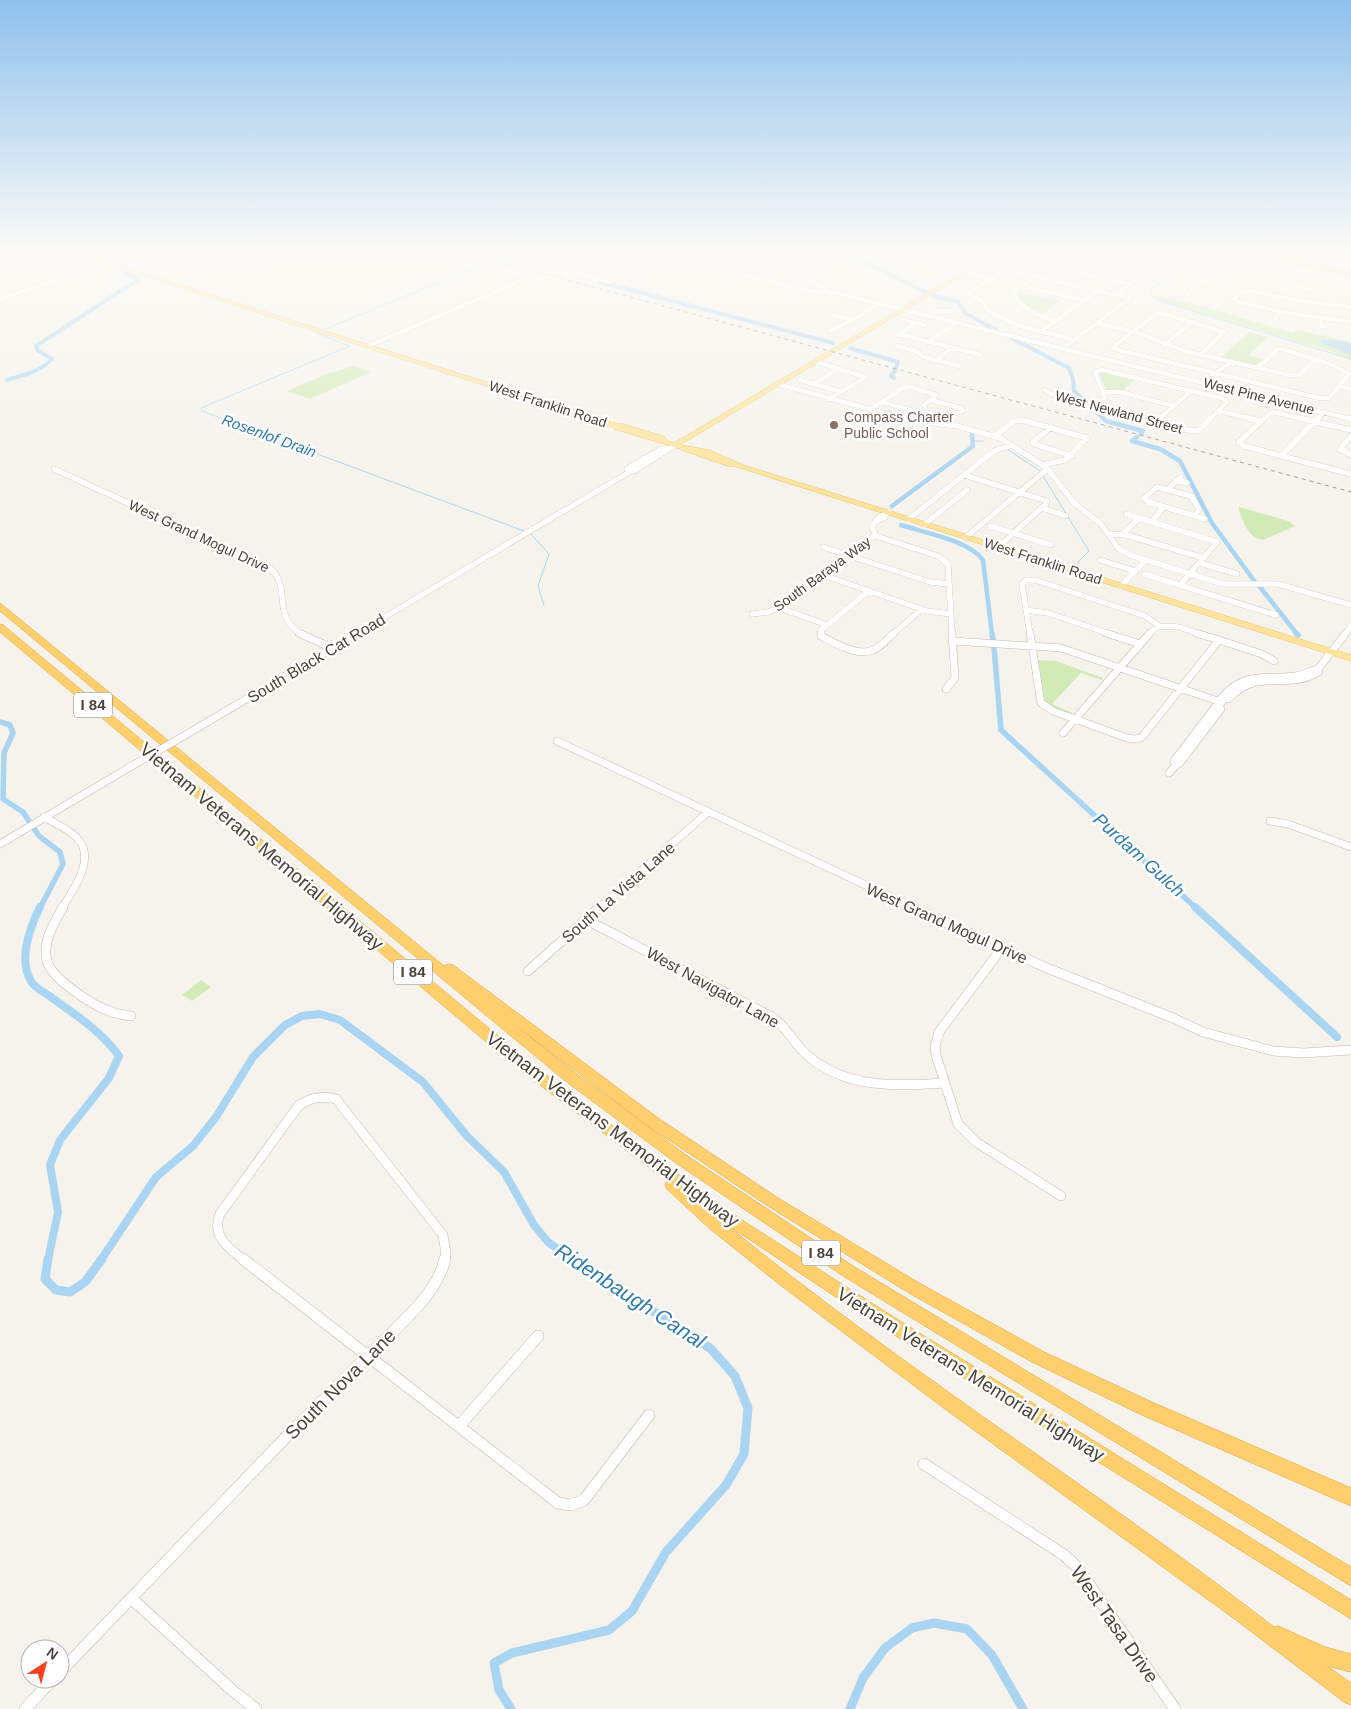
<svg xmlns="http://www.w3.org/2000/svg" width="1351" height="1709" font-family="Helvetica,sans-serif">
	<rect width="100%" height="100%" fill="#f6f3ec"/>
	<!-- green -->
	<path fill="#d2eab5" d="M1016,292L1060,301L1041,315L1026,308Z
		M1158,296L1201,306L1293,333L1297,330L1351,342V360L1334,352L1158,301L1151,297Z
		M1250,332L1268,337L1248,355L1263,359L1256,365L1220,358Z
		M353,366L371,372L310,399L287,391L324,375Z
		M1099,372H1101L1135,379L1121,392L1106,390Z
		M1239,507L1288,521L1295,526L1263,540C1249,539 1240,518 1239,507Z
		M1038,660L1056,661L1103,678L1102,680L1081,673L1052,704L1073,713L1070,714L1053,708L1045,702Z
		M201,980L211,987L192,1001L182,995Z"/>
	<!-- water -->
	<path fill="#a9d4f2" d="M1323,340H1333L1351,343V355L1318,342Z"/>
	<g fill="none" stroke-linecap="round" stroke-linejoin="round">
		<!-- stream -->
		<path stroke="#a9d4f2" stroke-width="1" d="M1081,251L1106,257
			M496,259L504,256
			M1115,259L1156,268L1167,275L1166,278L1151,290L1150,294L1159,301L1351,359
			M323,330L491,261
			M316,333L350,346L201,408L202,411L524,531
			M972,441H983
			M1007,449L1040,471
			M1043,476L1089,551L1076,564
			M530,533L549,554L538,586L544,605"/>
		<!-- canal-far4 -->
		<path stroke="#a9d4f2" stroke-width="4" d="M504,251V256L518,260
			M837,251L858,258L927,293
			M600,282L833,343
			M933,296L958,302L965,313L998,331
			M1011,338L1069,368L1073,379L1074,391L1084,400
			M850,348L898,362L896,368
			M894,378L891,376L895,370
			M7,380C23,375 40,372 52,359L37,350L36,346L139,279L125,273
			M1091,407L1104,419"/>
		<!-- canal-far3 -->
		<path stroke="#a9d4f2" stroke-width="4.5" d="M1103,418L1106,421L1143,431L1141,434
			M1137,437L1132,441L1160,449L1180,461L1212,523L1255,582
			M892,506L973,446L972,435
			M901,525C925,533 968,540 983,560L992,634
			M1260,587L1297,634"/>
		<!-- canal-far2 -->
		<path stroke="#a9d4f2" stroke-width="5.5" d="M992,633L993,639
			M1296,633L1298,635
			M994,647L1001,730L1196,908
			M0,722L10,725L13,733L4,753L3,799L23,812L39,836L60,852L63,864L40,908"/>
		<!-- canal-far1 -->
		<path stroke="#a9d4f2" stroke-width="8" d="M40,907C30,927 18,960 31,981C34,988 46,993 52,998C76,1015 102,1032 119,1056L109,1078L60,1140L50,1165L58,1212L48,1260
			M1195,907L1337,1037
			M101,1260L156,1177L193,1146L216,1117L253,1057L285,1025L302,1016L320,1014L340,1020L423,1082L466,1135L504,1172L534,1225L548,1242L573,1260"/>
		<!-- canal -->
		<path stroke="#a9d4f2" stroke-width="9" d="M48,1259L45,1279L56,1290L70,1292L85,1282L102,1259
			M511,1709L499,1690L494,1663L512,1653L609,1630L632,1611L666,1552L726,1485L744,1454L748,1408L735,1376L711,1349L671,1321L621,1294L571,1259
			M850,1709L863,1678L885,1648L912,1628L934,1623L967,1629L992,1655L1023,1709"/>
		<!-- minor-far4 casing -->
		<g stroke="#c2bbae" stroke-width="5">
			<path id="minor-far4" d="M759,251L827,290
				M898,251L939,260L966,272L992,278
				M1039,251L1134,271L1140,275V277L1116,294
				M1288,251L1335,259L1342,258L1347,251
				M1220,254L1232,256
				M995,255L1012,258L997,254
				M512,257L610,282L671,258L809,291L837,293L903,310
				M1012,258L1131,284
				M943,261L959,253
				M1178,263L1194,251
				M1102,264L1121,251L1214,270
				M1262,264L1301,272
				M908,266L924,257
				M1006,270L1129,298V299L1074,340L1017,325L988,311L982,301L967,293Z
				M1036,276L1013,293C1024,310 1037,316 1056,321
				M1296,277L1307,279L1314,273L1302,271
				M1287,285L1318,257
				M1287,285L1314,290
				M1021,286L1085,300
				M1187,294L1216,272L1214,266L1227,255
				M0,299L147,251
				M1238,302L1234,299L1243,292L1252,291L1301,301L1351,307
				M1238,302L1288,313L1351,322
				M904,310L1351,419
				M832,315L853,320
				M929,316L937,311H951
				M1320,317L1321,325L1324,327
				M1276,319L1275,317L1281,312
				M907,321L925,325
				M1097,323L1139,333L1184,351L1289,375H1299L1316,359
				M830,331L853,320L877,304
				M1040,332L1099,290
				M899,334L981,355
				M897,335L916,323
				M927,342L957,323
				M1164,345L1193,322
				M368,346L528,278L498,268L485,270
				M897,346L916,351L924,357L959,366
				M1063,348L1074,340
				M1200,355L1224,332L1161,313L1156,314L1113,347L1118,350L1319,398H1329L1349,374L1330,364L1282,349H1278L1258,368
				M936,361L951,348
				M816,362L866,377L829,399
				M800,380L842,392
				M1202,382L1232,362
				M777,384L907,419
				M814,384L839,368
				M1339,386L1351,389
				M1045,390L1051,394L1148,419
				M1103,392H1120L1174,406
				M881,402C905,408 939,420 963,411L961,408L931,400
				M1097,406L1105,398L1095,372L1102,370L1225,399L1227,402L1210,419
				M869,410L903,388L911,387L936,395L924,405L927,415
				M1218,411L1253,419
				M1159,419L1191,391
				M1264,419L1272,412L1304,419
				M1317,419L1324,412"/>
		</g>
		<!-- minor-far3 casing -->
		<g stroke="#c2bbae" stroke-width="6">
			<path id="minor-far3" d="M898,418L957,426L1000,438L1048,469L1074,503L1101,524L1118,548L1130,555L1223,584H1278L1351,605
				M1143,418L1192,431L1199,430L1211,418
				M1248,418L1260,421
				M1265,418L1239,442L1244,446L1351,474
				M1299,418L1351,430
				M1347,418L1351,419
				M1156,422L1160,418
				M1051,427L1033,442L1034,444L1072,456
				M995,436L1014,421L1022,420L1087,438L1065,460L1042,465
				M1351,436L1340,449L1351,455
				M668,449H661L627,469L634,471L675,445
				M1281,456L1318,418
				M54,469L270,568C293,590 270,613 301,634
				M964,475L1047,501L1046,504L998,547
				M1177,480L1187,483
				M1168,489L1181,477
				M1042,508L1066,516
				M1126,514L1217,542L1180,585
				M880,516L885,517L875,522Z
				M883,516L889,512
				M1195,516L1199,509L1191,496L1157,487L1144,498L1148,502L1205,519
				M909,519L994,451L1012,445
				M1152,522L1163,507
				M925,524L967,490
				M990,526L1051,545
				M1123,534L1204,558
				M1109,535L1123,534L1139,518
				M876,536L938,556L948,564L952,634
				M966,537L1045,471
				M823,547L930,582L949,584
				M1100,560L1135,571
				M1200,563L1237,574
				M820,574L927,611L951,614
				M1144,574L1276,615
				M1121,586L1145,561
				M777,607L827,625
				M1026,610L1048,613L1110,634
				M752,614L769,612L777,607L863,541L876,536L872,527L875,522
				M356,634L631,471
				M821,634V630L869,591
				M893,634L922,609
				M1030,634L1022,584L1026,580H1035L1145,616L1159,626L1179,627L1200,634
				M1149,634L1159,626
				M1346,634L1351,626"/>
		</g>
		<!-- minor-far2 casing -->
		<g stroke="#c2bbae" stroke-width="8">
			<path id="minor-far2" d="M299,633L332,648
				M821,633V636C834,643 858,657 873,650C881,647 888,638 894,633
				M1030,633L1041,703L1053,711L1127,738L1137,739L1142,737L1219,640
				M1106,633L1140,644
				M1196,633L1219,640
				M1219,640L1262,654L1274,661
				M953,641L1061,648L1221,702
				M1318,669L1346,633
				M1318,669L1319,672C1284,692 1261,666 1228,699L1222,697C1245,671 1265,680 1295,676C1303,675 1310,671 1318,669Z
				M946,689L955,678L952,633
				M1215,707L1221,709L1180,763L1176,765L1174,761Z
				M1218,707L1224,699
				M1063,733L1150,633
				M182,737L358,633
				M557,741L915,908
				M1169,773L1176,765
				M44,817C54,823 69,829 77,838C97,858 73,890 62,908
				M1270,821L1288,824L1351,847
				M0,844L135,764
				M599,908L707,813"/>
		</g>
		<!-- minor-far1 casing -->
		<g stroke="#c2bbae" stroke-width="10">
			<path id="minor-far1" d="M63,907C54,923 42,942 47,961C51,978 92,1005 109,1011C116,1014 123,1015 131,1016
				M912,907L1047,968L1173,1018L1203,1032L1273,1051L1303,1053L1351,1050
				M587,920L772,1017C788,1028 794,1044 808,1056C847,1089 897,1086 944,1083
				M1002,948L939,1032L935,1046L936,1055L958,1124L976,1142L1061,1196
				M528,971L600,907
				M244,1260C229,1248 211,1237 220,1214L299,1105C311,1098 322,1095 336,1099L443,1235L446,1254L445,1260"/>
		</g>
		<!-- minor casing -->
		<g stroke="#c2bbae" stroke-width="12">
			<path id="minor" d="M243,1259L368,1356
				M368,1356L558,1503L571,1505L584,1500L649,1415
				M368,1356C395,1328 437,1296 445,1259
				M459,1426L538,1336
				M924,1464L1064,1555L1077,1567L1175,1709
				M131,1598L233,1691L256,1709
				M60,1672L290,1433L368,1356
				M25,1709L53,1679"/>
		</g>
		<!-- major casing -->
		<g stroke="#e6c16a" stroke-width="1">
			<path id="major" d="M66,251H74L618,424H623L665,437L667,441L674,443L998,251H1004L680,445L709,450L743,465L1351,655V661L734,466H728L684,451L681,449L614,429L613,427Z
				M1239,251H1250L1351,271V275Z"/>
		</g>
		<!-- highway casing -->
		<g stroke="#e0a43c" stroke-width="1">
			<path id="highway" d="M0,603L444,966L449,964L453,965L658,1118L778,1198L919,1283L1044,1352L1154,1403L1351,1488V1506L1142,1415L1032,1362L909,1293L768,1206L648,1126L510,1021L578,1075L686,1155L853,1266L1351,1567V1586L843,1276L676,1163L568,1083L505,1031L0,611Z
				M0,624L3,625L526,1059L647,1152L745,1222L884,1311L1351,1600V1619L872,1321L723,1222C900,1367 1094,1488 1274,1627L1278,1626L1325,1647L1351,1654V1672L1327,1666L1351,1683V1705L1344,1702L1236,1620L945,1409L779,1284L710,1229L667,1189L665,1185L667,1181L516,1067L0,632Z"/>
		</g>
		<!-- minor-far4 -->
		<use href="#minor-far4" stroke="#fff" stroke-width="4.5"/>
		<!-- minor-far3 -->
		<use href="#minor-far3" stroke="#fff" stroke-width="5.5"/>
		<!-- minor-far2 -->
		<use href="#minor-far2" stroke="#fff" stroke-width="7"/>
		<!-- minor-far1 -->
		<use href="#minor-far1" stroke="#fff" stroke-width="9"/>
		<!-- minor -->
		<use href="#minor" stroke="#fff" stroke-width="11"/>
		<!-- major -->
		<use href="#major" fill="#ffe39c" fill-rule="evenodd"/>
		<!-- highway -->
		<use href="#highway" fill="#ffcf6e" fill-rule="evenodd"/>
		<!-- rail -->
		<path stroke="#9a9a9a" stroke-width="1" stroke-dasharray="4 4" stroke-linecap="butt" d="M460,251L1351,492"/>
		<!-- minor-bridge casing -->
		<g stroke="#c2bbae" stroke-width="8" stroke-linecap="butt">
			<path id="minor-bridge" d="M135,764L182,737"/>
		</g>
		<!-- minor-bridge -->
		<use href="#minor-bridge" stroke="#fff" stroke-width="7"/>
	</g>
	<!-- sky -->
	<linearGradient id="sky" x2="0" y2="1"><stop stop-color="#8fc1ec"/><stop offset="0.51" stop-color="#fbfaf6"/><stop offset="1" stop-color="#fbfaf6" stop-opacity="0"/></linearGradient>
	<rect width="1351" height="490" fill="url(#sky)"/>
	<!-- markers -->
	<circle fill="#8d6e63" stroke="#fff" stroke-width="2" cx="834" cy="425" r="5"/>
	<g text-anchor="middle" stroke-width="5" stroke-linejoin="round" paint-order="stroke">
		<!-- far-street labels -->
		<g font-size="14" fill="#4b4439" stroke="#fff">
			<text transform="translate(1259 396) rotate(14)" y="5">West Pine Avenue</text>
			<text transform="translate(548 404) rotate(18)" y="5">West Franklin Road</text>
			<text transform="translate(1119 412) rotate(15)" y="5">West Newland Street</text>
			<text transform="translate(199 536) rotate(25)" y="5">West Grand Mogul Drive</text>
			<text transform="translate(1043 561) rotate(18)" y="5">West Franklin Road</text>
			<text transform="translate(822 574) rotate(-36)" y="5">South Baraya Way</text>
		</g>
		<!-- far-education labels -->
		<g font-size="14" fill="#785e54" stroke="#fff" text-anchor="start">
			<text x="844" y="422">Compass Charter<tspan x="844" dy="16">Public School</tspan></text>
		</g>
		<!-- far-water labels -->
		<g font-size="15" font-style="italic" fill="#2e7ab2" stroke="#fff">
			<text transform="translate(269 436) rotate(20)" y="5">Rosenlof Drain</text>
		</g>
		<!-- shield labels -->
		<g fill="#fff" stroke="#817c74" stroke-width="1">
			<rect x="74" y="692.5" width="38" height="25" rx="4"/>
			<rect x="394" y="959.5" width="38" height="25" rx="4"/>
			<rect x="802" y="1240.5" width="38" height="25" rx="4"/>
		</g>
		<g font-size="15" font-weight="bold" fill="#4b4439">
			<text x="93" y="710">I 84</text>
			<text x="413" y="977">I 84</text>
			<text x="821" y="1258">I 84</text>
		</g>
		<!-- street labels -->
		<g font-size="16" fill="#4b4439" stroke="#fff">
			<text transform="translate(316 658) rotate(-31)" y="6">South Black Cat Road</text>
			<text transform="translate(618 892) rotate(-41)" y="6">South La Vista Lane</text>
			<text transform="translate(947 923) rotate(24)" y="6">West Grand Mogul Drive</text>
			<text transform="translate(713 987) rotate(29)" y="6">West Navigator Lane</text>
		</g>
		<!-- water labels -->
		<g font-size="18" font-style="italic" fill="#2e7ab2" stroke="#fff">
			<text transform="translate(1139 855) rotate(42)" y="6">Purdam Gulch</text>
		</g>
		<!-- near-street labels -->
		<g font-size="19" fill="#4b4439" stroke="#fff">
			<text transform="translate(262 846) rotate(40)" y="7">Vietnam Veterans Memorial Highway</text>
			<text transform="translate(613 1129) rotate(37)" y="7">Vietnam Veterans Memorial Highway</text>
			<text transform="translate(971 1374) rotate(32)" y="7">Vietnam Veterans Memorial Highway</text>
			<text transform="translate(340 1384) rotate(-45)" y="7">South Nova Lane</text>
			<text transform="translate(1115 1624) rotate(55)" y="7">West Tasa Drive</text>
		</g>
		<!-- near-water labels -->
		<g font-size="21" font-style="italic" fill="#2e7ab2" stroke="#fff">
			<text transform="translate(630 1296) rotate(33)" y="7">Ridenbaugh Canal</text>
		</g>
	</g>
	<!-- north arrow -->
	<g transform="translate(45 1664) rotate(36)"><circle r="24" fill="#ffffff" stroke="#b7b4b0"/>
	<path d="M0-4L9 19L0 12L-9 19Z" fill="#fc3f1d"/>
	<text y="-8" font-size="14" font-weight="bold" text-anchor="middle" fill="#4b4439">N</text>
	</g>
</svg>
